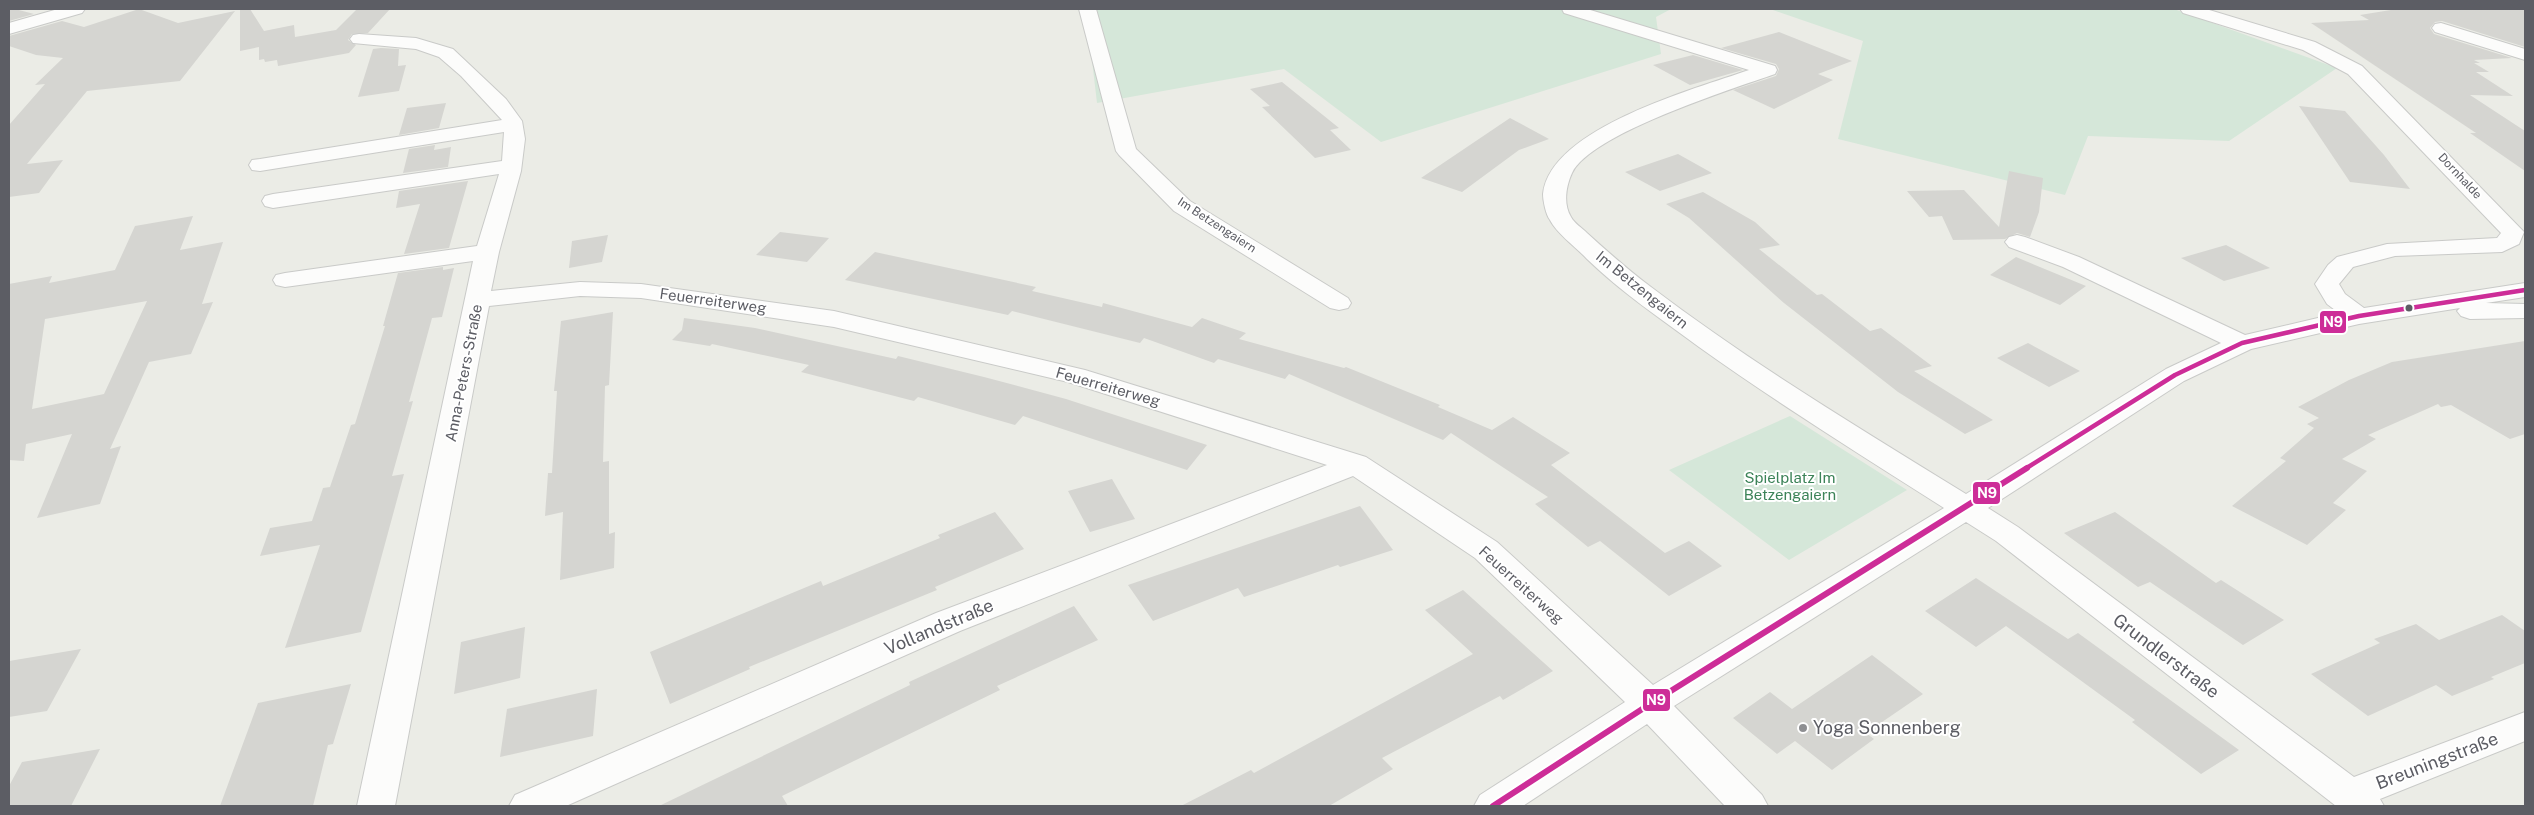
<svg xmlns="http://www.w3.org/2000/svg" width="2534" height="815" font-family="'Public Sans',sans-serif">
	<rect width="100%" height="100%" fill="#ebece6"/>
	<!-- green -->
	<path fill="#d5e7d9" d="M1086,9H1671L1656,17L1661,54L1381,142L1284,69L1097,103Z
		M1770,9H2174L2337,68L2229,141L2088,136L2065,195L1838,139L1863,41Z
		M1790,416L1907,490L1789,560L1669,470Z"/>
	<!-- building -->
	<path fill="#d5d5d1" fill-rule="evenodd" d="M9,9H15L34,14L9,21Z
		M139,9L178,23L235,11L180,81L87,91L27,164L63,160L39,193L9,197V125L45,84L35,85L63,58L36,55L9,46V36L62,21L84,27Z
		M240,9H250L264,31L294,25L295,37L336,30L357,9H390L368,33L352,34L348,40L356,45L349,53L278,66L277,60L265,62L264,59L259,60V47L240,51Z
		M2397,9H2525V47L2442,21L2435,22L2430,28L2434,34L2512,58L2474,60L2480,63H2474L2489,72H2476L2513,96L2470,95L2525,131V171L2470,133H2476L2311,23L2369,20L2360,15Z
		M1779,32L1852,61L1818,74L1833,80L1774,109L1733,90L1776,76L1779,69L1776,64L1721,48Z
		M381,48L399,49L398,66L406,65L399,91L358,97L373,49Z
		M1693,55L1743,70L1690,85L1653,65Z
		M1282,82L1339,128L1330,130L1351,150L1315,158L1262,107L1270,106L1250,89Z
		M446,103L439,128L399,135L407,108Z
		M2299,106L2345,111L2384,155L2410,189L2350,182Z
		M1510,118L1549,139L1519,150L1462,192L1421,178Z
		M435,145L434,150L451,147L448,167L403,173L409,149Z
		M1678,154L1712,173L1660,191L1625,172Z
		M2009,171L2043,178L2039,212L2030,237L2017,233L2005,239L1953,240L1942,216L1929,217L1907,191L1964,190L1999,227Z
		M468,181L449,248L404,254L420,204L396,208L399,191Z
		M1703,192L1755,222L1780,245L1759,249L1817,295L1822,294L1870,331L1881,328L1932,366L1914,371L1993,420L1965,434L1898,392L1784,303L1689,218L1666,204Z
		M193,216L180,250L223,242L202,304L213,302L191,354L149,362L110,449L121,446L100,504L37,518L72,434L26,444L24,461L9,460V284L52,276L49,283L115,270L135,226ZM147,301L104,394L32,409L45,319Z
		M780,232L829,238L807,262L756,255Z
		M608,235L602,262L569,268L572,241Z
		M2226,245L2270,268L2224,281L2181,258Z
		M875,252L1036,287L1032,291L1102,307L1103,303L1192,327L1202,318L1246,333L1239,339L1344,368L1346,367L1440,405L1438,407L1492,430L1513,417L1570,453L1551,465L1665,553L1689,541L1722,566L1669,596L1600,541L1588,547L1535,504L1548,497L1451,433L1443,440L1289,374L1285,379L1218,359L1214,363L1144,338L1140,343L1012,311L1008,315L845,280Z
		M2016,257L2086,286L2060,305L1990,275Z
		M443,267V270L454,268L442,317L432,318L409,402L413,401L392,476L404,474L361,632L285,648L320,545L260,556L270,528L312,521L323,488L330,487L351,425L355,424L385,326H383L398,273Z
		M613,312L609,385L605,386L603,462L609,461V534L615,532L614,568L560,580L563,512L545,516L548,473H552L557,391H554L561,321Z
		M684,318L755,328L896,359L898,356L984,377L1066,399L1207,445L1187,470L1023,416L1015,425L918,397L914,401L801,372L809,365L712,344L710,346L672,340L682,330Z
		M2525,341V434L2510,439L2451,405L2441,407L2438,404L2368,435L2376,439L2342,459L2367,471L2333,503L2346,510L2307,545L2232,506L2286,461L2280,458L2314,428L2307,424L2319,418L2298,407L2349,380L2392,362Z
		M2028,343L2080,371L2049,387L1997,358Z
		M1112,479L1135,519L1090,532L1068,491Z
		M1360,506L1393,550L1340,567L1338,565L1244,597L1238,588L1153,621L1128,585Z
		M995,512L1024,549L935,587L937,590L749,667L750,669L670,704L650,652L821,581L823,586L940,538L938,535Z
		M2115,512L2216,583L2221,580L2284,620L2243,645L2150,582L2138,587L2064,533Z
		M1976,578L2068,639L2078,633L2239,750L2201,774L2132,722L2135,720L2006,626L1976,647L1925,611Z
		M1463,590L1553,671L1503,700L1500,696L1382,758L1393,769L1329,806H1181L1251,770L1254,773L1473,654L1425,610Z
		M1074,606L1098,640L997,686L1000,690L782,796L788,806H659L910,685L909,682Z
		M2502,615L2525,631V663L2491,677L2494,679L2452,696L2436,685L2368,716L2311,674L2380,643L2374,639L2416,624L2439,640Z
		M525,627L520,678L454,694L461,642Z
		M81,649L47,711L9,717V661Z
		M1872,655L1923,694L1866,733L1874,739L1832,770L1795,741L1777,754L1733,718L1770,692L1792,709Z
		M351,684L333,744L328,745L313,806H220L258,703Z
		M597,689L593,736L500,757L507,709Z
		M100,749L71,806H9V786L22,762Z"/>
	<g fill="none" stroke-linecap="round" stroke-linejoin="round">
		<!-- minor casing -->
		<g stroke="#c9cac8" stroke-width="2">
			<path id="minor" d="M58,9H85L82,13L9,34V23Z
				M1079,9H1096L1136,149L1190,201L1348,298L1351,303L1348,308L1339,310L1330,308L1174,211L1119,155L1116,151Z
				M1562,9H1587L1775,66L1777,70L1775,74C1732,89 1590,134 1572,173C1566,186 1563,204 1571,217C1574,223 1582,228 1587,233C1608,252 1628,270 1651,287C1751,363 1859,428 1966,494L2166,369L2221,343L2063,267L2009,247L2005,242L2009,237L2017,235L2025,237L2079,257L2245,335L2339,313L2327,304L2315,284L2328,265L2337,257L2387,244L2497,238L2501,233L2348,74L2303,50L2183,13L2180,9H2206L2315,42L2362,66L2524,232L2519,244L2502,252L2395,256L2353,267L2339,284L2345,294L2364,308L2525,283V297L2486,303L2525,304V318L2470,319L2461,316L2457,311L2460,308L2359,324L2251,349L2184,381L1988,508L2018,527L2354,777L2525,712V741L2380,799L2384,806H2336L1996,541L1966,522L1674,706L1762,795L1768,806H1725L1647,724L1523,806H1474L1480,795L1625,702L1475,558L1353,476L960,631L566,806H509L515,795L936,613L1327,465L1068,382L834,327L641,298L580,296L489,306L395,806H357L473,261L285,287L276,285L273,280L276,275L285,273L477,246L499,174L273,208L265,206L262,201L265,196L273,194L502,161L504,132L260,171L252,170L249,165L252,160L260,159L502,120L461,76L439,57L416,49L353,43L350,39L353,35L359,34L416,38L453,49L506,99L522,121L525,139L521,171L499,252L491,291L580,282L641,284L834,311L1085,370L1366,457L1497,542L1653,685L1944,508C1861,455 1779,404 1699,347C1661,319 1621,292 1587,259C1576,247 1557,234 1550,220C1546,215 1543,201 1543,194C1550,128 1695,89 1749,70L1564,13Z
				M2441,23L2525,49V60L2435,32L2432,28L2435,24Z"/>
		</g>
		<!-- minor -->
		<use href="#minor" fill="#fcfcfb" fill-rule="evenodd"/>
		<!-- bus-1-far1 casing -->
		<g stroke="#fff" stroke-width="8">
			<path id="bus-1-far1" d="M2025,469L2175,375L2242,343L2359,316L2525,290"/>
		</g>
		<!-- bus-1 casing -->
		<g stroke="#fff" stroke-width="10">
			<path id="bus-1" d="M1493,806L1650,704L2027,468"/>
		</g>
		<!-- bus-1-far1 -->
		<use href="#bus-1-far1" stroke="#cd2d98" stroke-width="4.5"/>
		<!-- bus-1 -->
		<use href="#bus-1" stroke="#cd2d98" stroke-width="6"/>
	</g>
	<!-- markers -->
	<circle fill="#5c5d64" stroke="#fff" stroke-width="2" cx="2409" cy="308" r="4.5"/>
	<circle fill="#8e8f92" stroke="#fff" stroke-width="2" cx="1803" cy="728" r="5"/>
	<g text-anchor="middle" stroke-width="4" stroke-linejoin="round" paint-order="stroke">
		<!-- far-street labels -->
		<g font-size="12" fill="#5c5d64" stroke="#fff">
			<text transform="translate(2460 176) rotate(47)" y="4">Dornhalde</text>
			<text transform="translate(1217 225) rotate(33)" y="4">Im Betzengaiern</text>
		</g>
		<!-- street labels -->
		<g font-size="15" fill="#5c5d64" stroke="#fff">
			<text transform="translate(1642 290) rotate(39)" y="5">Im Betzengaiern</text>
			<text transform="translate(713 301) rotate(8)" y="5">Feuerreiterweg</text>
			<text transform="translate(464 373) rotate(-79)" y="5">Anna-Peters-Straße</text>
			<text transform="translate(1108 387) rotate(16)" y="5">Feuerreiterweg</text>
			<text transform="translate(1521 585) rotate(42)" y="5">Feuerreiterweg</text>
		</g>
		<!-- park labels -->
		<g font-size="15" fill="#3c8358" stroke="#fff">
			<text x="1790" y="483">Spielplatz Im<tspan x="1790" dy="17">Betzengaiern</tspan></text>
		</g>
		<!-- near-street labels -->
		<g font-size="18" fill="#5c5d64" stroke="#fff">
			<text transform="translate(939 627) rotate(-23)" y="6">Vollandstraße</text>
			<text transform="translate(2166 656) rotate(37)" y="6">Grundlerstraße</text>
			<text transform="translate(2437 761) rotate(-21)" y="6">Breuningstraße</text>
		</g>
		<!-- near-poi labels -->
		<g font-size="18" fill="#5c5d64" stroke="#fff" text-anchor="start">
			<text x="1813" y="734">Yoga Sonnenberg</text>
		</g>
	</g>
	<g stroke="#fff" stroke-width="2">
		<rect x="2319" y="310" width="28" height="24" rx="5" fill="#cd2d98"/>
		<rect x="1972" y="481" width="29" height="24" rx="5" fill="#cd2d98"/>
		<rect x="1642" y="688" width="29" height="24" rx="5" fill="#cd2d98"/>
	</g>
	<g font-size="14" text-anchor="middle" font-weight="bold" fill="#fff">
		<text x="2333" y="327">N9</text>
		<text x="1987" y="498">N9</text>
		<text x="1656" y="705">N9</text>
	</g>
	<!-- border -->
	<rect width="2534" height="815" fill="none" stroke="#5c5d64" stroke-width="20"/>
</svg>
